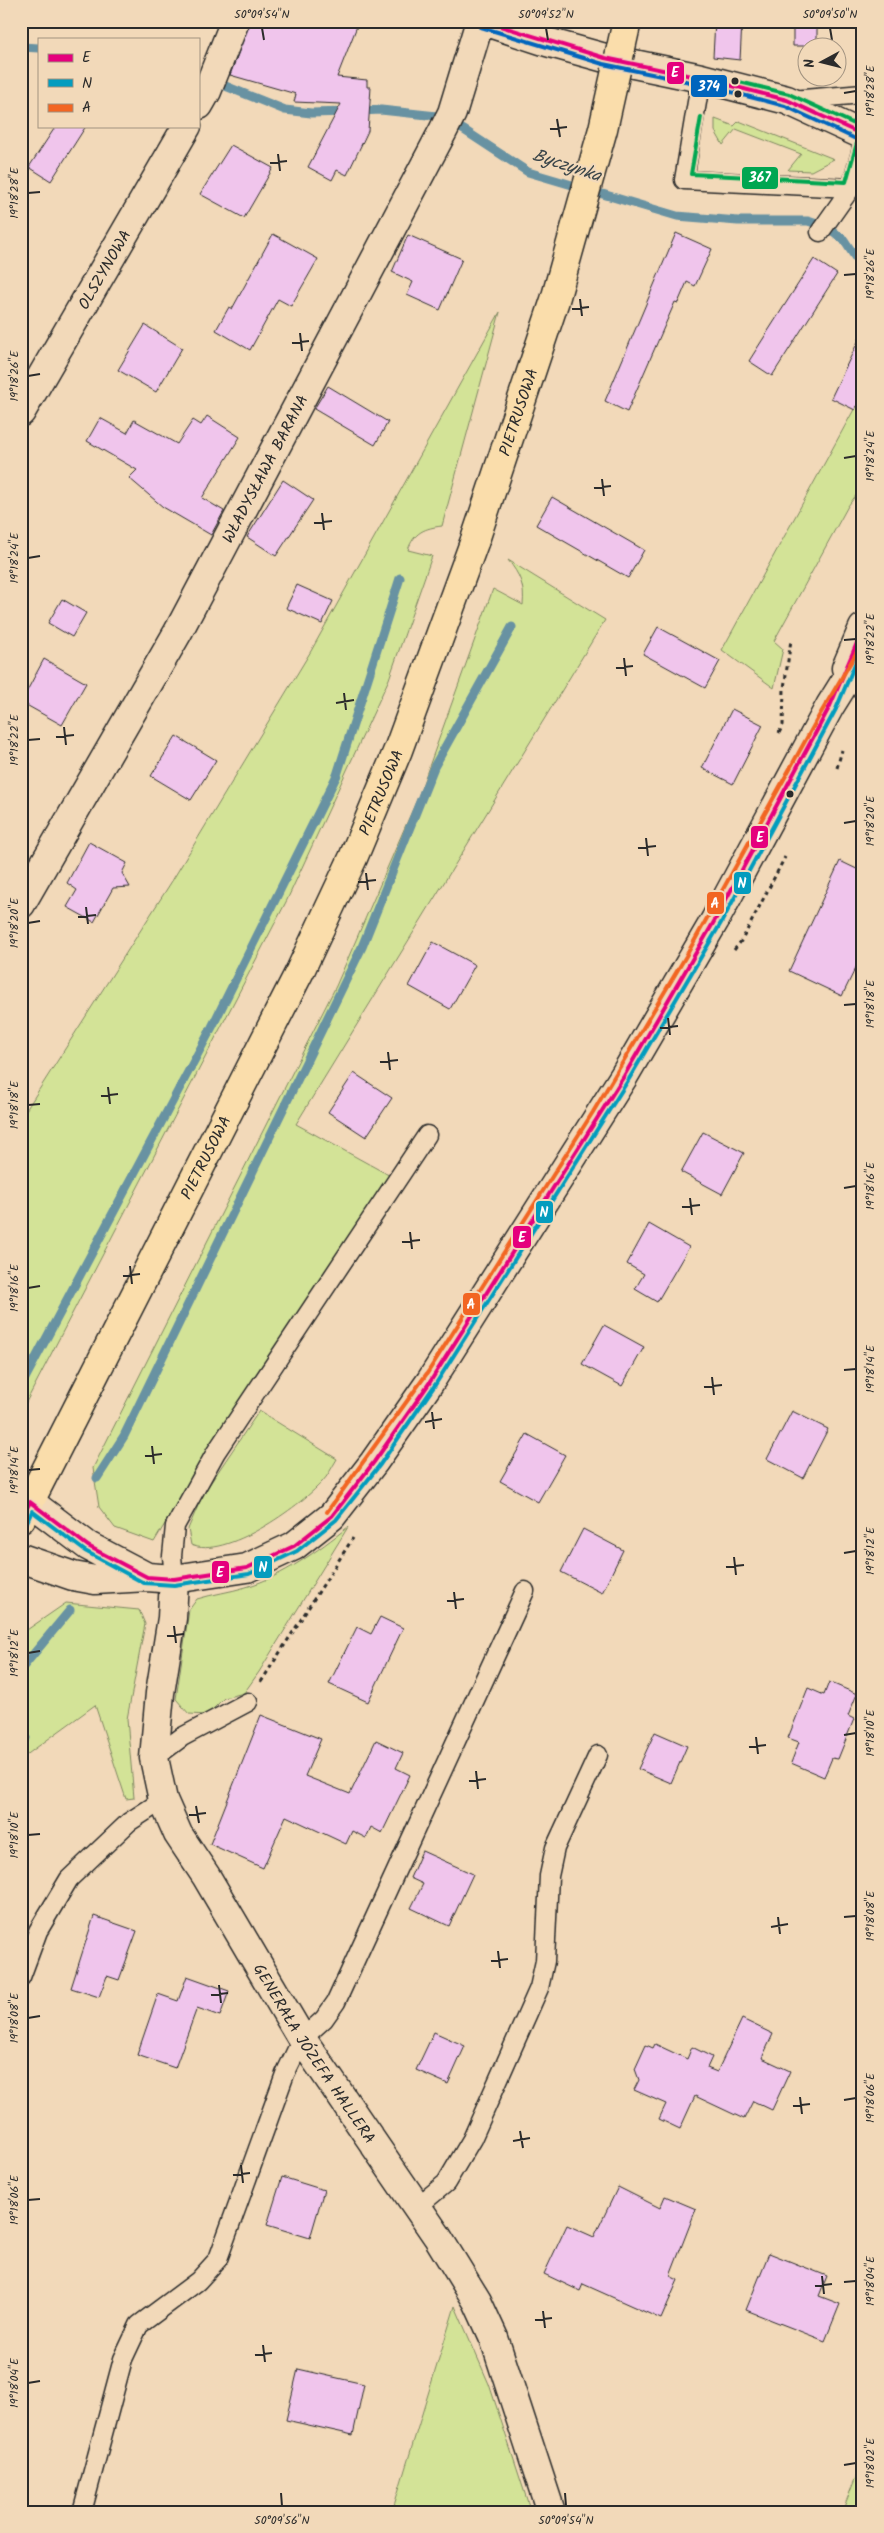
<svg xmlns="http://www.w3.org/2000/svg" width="884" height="2533" font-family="Kalam,sans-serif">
	<rect width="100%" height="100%" fill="#f2d9b9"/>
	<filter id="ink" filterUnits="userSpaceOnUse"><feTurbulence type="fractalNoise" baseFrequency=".02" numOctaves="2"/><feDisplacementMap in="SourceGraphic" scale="10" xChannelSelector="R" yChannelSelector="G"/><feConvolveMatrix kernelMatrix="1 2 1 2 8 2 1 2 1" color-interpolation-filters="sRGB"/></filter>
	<g filter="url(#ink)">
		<!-- green -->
		<path fill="#d3e397" stroke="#7f8761" d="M715,119L734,126L739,121L834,159L811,171L788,170L801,154L736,129L723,145L715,131Z
			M500,312L442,526C425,528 414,532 408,550L432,556L389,679L287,900L21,1412V1118L172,881L311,651Z
			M863,393V486L848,506L774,641L783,649L774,688L722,650Z
			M508,560L605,620L296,1124L405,1184L238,1403L154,1542L115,1528L99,1507L93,1468L336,986L418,797L493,589L523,605C525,586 520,575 508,560Z
			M259,1411L337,1459C332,1467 328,1476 322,1482C299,1507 225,1560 191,1545L188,1529L203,1494Z
			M348,1527L259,1672L244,1693L224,1698L207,1715L189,1714L176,1699L189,1610L197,1599C213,1594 230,1592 246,1587C284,1576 317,1551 348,1527Z
			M66,1603L139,1610L145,1624L127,1719L134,1798L126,1799L95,1705L25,1756L21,1753V1634Z
			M455,2306L489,2384L531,2512H392Z
			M863,2459V2512H842Z"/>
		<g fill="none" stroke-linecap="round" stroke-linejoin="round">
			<!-- stream -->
			<path stroke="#6792a2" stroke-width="9" d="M21,47L39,48
				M213,81L285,110L311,113L347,112
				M360,111L381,110L437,116L464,130L528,172L677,216L738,221H808L829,228L844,240L863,269
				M21,1386L212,1027L337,775L400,578
				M97,1478L124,1436L362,947L434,767L512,627
				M21,1669L70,1610
				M21,1735L26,1738"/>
		</g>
		<!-- building -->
		<path fill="#f0c5ec" stroke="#2b2b2b" d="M250,21H359L337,77L367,80V87H371L368,131L347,175L337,170L332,180L308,167L341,104L294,102L296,94L230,75Z
			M715,21H742L740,60L713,57Z
			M793,21H817V46H793Z
			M56,126H86L51,181L29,167Z
			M231,145L273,168L244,218L200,194Z
			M676,233L712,249L695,286L687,282L678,303L675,302L627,412L605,401Z
			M273,234L318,259L291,306L278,299L250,350L216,330L229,307L232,309Z
			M408,235L462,259L440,310L407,295L413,282L392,272Z
			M814,259L837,274L772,376L749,361Z
			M145,325L182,348L156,392L118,370Z
			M863,331V393L855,410L831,398Z
			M328,386L388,422L375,445L314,409Z
			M207,416L240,437L202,498L224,511L211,535L163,507L129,478L137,470L87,441L100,418L127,433L134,420L177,444L193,420L201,425Z
			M283,480L313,500L276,556L247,537Z
			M552,497L644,550L628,578L536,525Z
			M297,585L333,601L322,624L286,608Z
			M62,599L86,613L72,637L48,623Z
			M658,627L720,661L705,688L643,654Z
			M44,659L86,683L62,725L21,702Z
			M732,709L763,725L733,784L702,768Z
			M176,736L216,760L191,800L151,776Z
			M89,842L127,863L122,873L130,887L113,888L94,922L67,907L77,890L67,883Z
			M840,861L863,872V953L842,996L789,971Z
			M433,942L475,965L450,1009L409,986Z
			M354,1073L392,1098L366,1137L328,1112Z
			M703,1132L744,1153L722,1194L681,1172Z
			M649,1224L689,1247L657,1302L635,1289L644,1274L627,1264Z
			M604,1325L644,1347L622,1386L582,1364Z
			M792,1411L828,1429L803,1478L767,1459Z
			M527,1434L565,1455L538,1502L500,1481Z
			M583,1529L623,1550L602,1593L561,1572Z
			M380,1617L403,1628L368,1702L329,1684L357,1627L371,1634Z
			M829,1682L857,1694L848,1716L854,1719L838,1759L832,1758L824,1777L791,1763L799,1742L788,1738L808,1688L824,1695Z
			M261,1715L321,1739L305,1776L350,1794L376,1740L403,1753L396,1768L410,1775L382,1833L371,1827L366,1838L352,1831L346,1844L286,1816L263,1868L210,1844Z
			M655,1732L687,1746L671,1783L638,1769Z
			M422,1851L473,1874L449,1926L411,1908L423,1884L410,1878Z
			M94,1916L137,1931L119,1980L107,1976L99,1997L71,1988Z
			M187,1976L229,1991L220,2016L197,2008L175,2068L137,2055L158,1994L178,2001Z
			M742,2019L773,2034L762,2058L790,2071L772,2110L753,2101L744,2119L695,2096L680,2129L659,2119L666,2104L634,2090L639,2080L635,2069L646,2045L653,2048L655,2044L687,2059L692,2047L712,2057L707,2068L717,2072Z
			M434,2032L465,2046L448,2084L416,2070Z
			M282,2177L324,2190L310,2238L267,2225Z
			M618,2187L660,2208L665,2196L696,2209L670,2276L678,2280L661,2319L583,2284L580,2291L544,2274L567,2225L594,2237Z
			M769,2253L827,2276L819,2296L840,2304L825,2341L746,2310Z
			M298,2369L364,2384L353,2435L286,2420Z"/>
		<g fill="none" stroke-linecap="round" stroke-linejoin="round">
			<!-- lane casing -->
			<g stroke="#2b2b2b" stroke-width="21">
				<path id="lane" d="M701,78L684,180L851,188L863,145
					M792,100L863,94
					M820,232L851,188
					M174,1579L172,1556L175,1526L216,1452L427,1135
					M154,1758L182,1737L248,1702
					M21,1977L38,1931L69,1879L129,1822L163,1800
					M417,2207L446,2183L472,2139L539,1988L545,1961L549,1876L555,1848L598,1755
					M82,2512L123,2359L139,2325L198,2281L218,2259L285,2074L302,2039L324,2019L336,2002L525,1591"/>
			</g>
			<!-- street casing -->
			<g stroke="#2b2b2b" stroke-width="31">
				<g id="street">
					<path d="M199,105L207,91L235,21"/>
					<path id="s1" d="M21,412L187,126"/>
					<path id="s2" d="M21,904L178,632L443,131L452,113L480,21"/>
					<path id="s3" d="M174,1579L172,1618L160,1693L154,1758L163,1800L178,1834L206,1876L302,2039L437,2236L477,2301L494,2338L551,2512"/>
				</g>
			</g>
			<!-- secondary casing -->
			<g stroke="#2b2b2b" stroke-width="31">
				<path id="secondary" d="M483,21L547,42L605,58L701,78L787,100L863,135
					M846,668L863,628
					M30,1502L88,1546L147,1577
					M21,1558L73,1576L95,1580L147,1577L174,1579L247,1568L294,1546L332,1516L374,1462L430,1382L624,1076L715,920L830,706L863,653"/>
			</g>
			<!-- primary casing -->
			<g stroke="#2b2b2b" stroke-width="31">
				<g id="primary">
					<path id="s4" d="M21,1519L300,971L353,858L398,750L475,540"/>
				</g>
			</g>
			<!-- path -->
			<path stroke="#2b2b2b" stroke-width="3" stroke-dasharray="4 4" stroke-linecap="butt" d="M779,733L783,725L784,688L791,640
				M837,768L842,750
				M734,950L742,940L785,857
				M261,1682L353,1538"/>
			<!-- lane -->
			<use href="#lane" stroke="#f2d9b9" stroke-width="18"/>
			<!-- street -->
			<use href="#street" stroke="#f2d9b9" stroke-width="28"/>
			<!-- secondary -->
			<use href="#secondary" stroke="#f2d9b9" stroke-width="28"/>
			<!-- primary -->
			<use href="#primary" stroke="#faddab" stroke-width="28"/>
			<!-- primary-bridge casing -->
			<g stroke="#2b2b2b" stroke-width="31" stroke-linecap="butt">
				<g id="primary-bridge">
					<path id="s5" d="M475,540L555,300L603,129L627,21"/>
				</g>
			</g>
			<!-- primary-bridge -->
			<use href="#primary-bridge" stroke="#faddab" stroke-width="28"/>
			<!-- bus-1 casing -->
			<g stroke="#f2d9b9" stroke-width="8">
				<path id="bus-1" d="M484,21L605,58L701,78L787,100L863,135
					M21,1519L30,1502L88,1546L147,1577L174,1579L247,1568L294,1546L332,1516L374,1462L430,1382L624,1076L715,920L830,706L863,629"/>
			</g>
			<!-- bus-2 casing -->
			<g stroke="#f2d9b9" stroke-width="8">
				<path id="bus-2" d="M27,1522L32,1511L85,1551L144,1583L174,1585L249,1574L297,1551L336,1520L379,1466L435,1385L629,1079L721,923L836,709L863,645"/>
			</g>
			<!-- bus-3 casing -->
			<g stroke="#f2d9b9" stroke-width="8">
				<path id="bus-3" d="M327,1512L428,1372L593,1112L686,956L819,716L858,650"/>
			</g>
			<!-- bus-4 casing -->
			<g stroke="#f2d9b9" stroke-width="8">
				<path id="bus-4" d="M481,27L603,64L700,84L785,106L860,141"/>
			</g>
			<!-- bus-5 casing -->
			<g stroke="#f2d9b9" stroke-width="8">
				<path id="bus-5" d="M735,81L789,94L863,128
					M701,117L691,174L846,182L857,143"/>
			</g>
			<!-- bus-1 -->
			<use href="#bus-1" stroke="#e5007d" stroke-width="4"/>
			<!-- bus-2 -->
			<use href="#bus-2" stroke="#049cbe" stroke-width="4"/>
			<!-- bus-3 -->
			<use href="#bus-3" stroke="#f26522" stroke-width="4"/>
			<!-- bus-4 -->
			<use href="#bus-4" stroke="#0065bd" stroke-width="4"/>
			<!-- bus-5 -->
			<use href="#bus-5" stroke="#00a651" stroke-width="4"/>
		</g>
	</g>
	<!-- ticks -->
	<path fill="none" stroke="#2b2b2b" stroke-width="2" d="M262,28L264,40M546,28L548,40M830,28L832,40M844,93L856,91M557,119L560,137M550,129L567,127M278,154L280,171M270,163L287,161M28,193L40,192M844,275L856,274M580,299L582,316M572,309L589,307M300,333L302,351M292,343L309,341M28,376L40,374M844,458L856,456M602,479L604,496M594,488L611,486M322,513L324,530M314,523L332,521M28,558L40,556M844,640L856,639M624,658L626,676M616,668L633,666M344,693L346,710M336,703L354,700M64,727L66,745M56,737L74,735M28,740L40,739M844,823L856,821M646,838L648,856M638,848L656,846M366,873L368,890M358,882L376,880M86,907L88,924M78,917L96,915M28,923L40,921M844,1005L856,1004M668,1018L670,1035M660,1028L678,1026M388,1052L390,1070M380,1062L398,1060M108,1087L110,1104M101,1096L118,1094M28,1105L40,1104M844,1188L856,1186M690,1198L692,1215M682,1207L700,1205M410,1232L412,1249M402,1242L420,1240M130,1266L132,1284M123,1276L140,1274M28,1288L40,1286M844,1370L856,1369M712,1377L714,1395M704,1387L722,1385M432,1412L434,1429M425,1422L442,1419M152,1446L154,1464M145,1456L162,1454M28,1470L40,1469M844,1553L856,1551M734,1557L736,1575M726,1567L744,1565M454,1592L456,1609M447,1601L464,1599M174,1626L176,1643M167,1636L184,1634M28,1653L40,1651M844,1735L856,1733M756,1737L758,1754M749,1747L766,1745M476,1771L478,1789M469,1781L486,1779M196,1806L199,1823M189,1815L206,1813M28,1835L40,1834M778,1917L780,1934M844,1917L856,1916M771,1927L788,1924M498,1951L500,1968M491,1961L508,1959M219,1985L221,2003M211,1995L228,1993M28,2018L40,2016M800,2097L802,2114M844,2100L856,2098M793,2106L810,2104M520,2131L523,2148M513,2141L530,2138M241,2165L243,2183M233,2175L250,2173M28,2200L40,2199M822,2276L824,2294M844,2282L856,2281M815,2286L832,2284M543,2311L545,2328M535,2320L552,2318M263,2345L265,2362M255,2355L272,2353M28,2383L40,2381M844,2465L856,2463M281,2493L282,2506M565,2493L566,2506"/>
	<!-- markers -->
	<g fill="#2b2b2b" stroke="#f2d9b9" stroke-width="2">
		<circle cx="735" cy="81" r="4.5"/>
		<circle cx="738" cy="94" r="4.5"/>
		<circle cx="790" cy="794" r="4.5"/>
	</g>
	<g text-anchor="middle" stroke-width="4.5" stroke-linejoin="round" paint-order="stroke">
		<!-- street labels -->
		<g font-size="16" fill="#2b2b2b" stroke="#f2d9b9">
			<text dy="6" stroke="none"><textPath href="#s1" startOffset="165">OLSZYNOWA</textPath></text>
			<text dy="6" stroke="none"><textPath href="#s5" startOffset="135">PIETRUSOWA</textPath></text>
			<text dy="6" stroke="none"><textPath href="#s2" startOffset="499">WŁADYSŁAWA BARANA</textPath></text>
			<text dy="6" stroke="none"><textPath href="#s4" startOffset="811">PIETRUSOWA</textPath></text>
			<text dy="6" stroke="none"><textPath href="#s4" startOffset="406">PIETRUSOWA</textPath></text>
			<text dy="6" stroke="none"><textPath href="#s3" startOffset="519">GENERAŁA JÓZEFA HALLERA</textPath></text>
		</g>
		<!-- water labels -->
		<g font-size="18" font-style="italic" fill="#3a4549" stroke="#f2d9b9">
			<text transform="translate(567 165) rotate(18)" y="6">Byczynka</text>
		</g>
	</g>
	<g stroke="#f2d9b9" stroke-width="2">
		<rect x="666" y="61" width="19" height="24" rx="5" fill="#e5007d"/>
		<rect x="690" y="74" width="38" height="24" rx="5" fill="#0065bd"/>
		<rect x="741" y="166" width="38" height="24" rx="5" fill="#00a651"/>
		<rect x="750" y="825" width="19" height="24" rx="5" fill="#e5007d"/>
		<rect x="733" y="871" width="19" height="24" rx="5" fill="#049cbe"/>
		<rect x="706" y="891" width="19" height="24" rx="5" fill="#f26522"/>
		<rect x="535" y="1200" width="19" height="24" rx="5" fill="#049cbe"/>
		<rect x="512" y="1225" width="20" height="24" rx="5" fill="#e5007d"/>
		<rect x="462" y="1292" width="19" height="24" rx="5" fill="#f26522"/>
		<rect x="253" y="1555" width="20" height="24" rx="5" fill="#049cbe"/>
		<rect x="211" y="1560" width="19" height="24" rx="5" fill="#e5007d"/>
	</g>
	<g font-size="14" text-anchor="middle" font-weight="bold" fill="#fff">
		<text x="675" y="77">E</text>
		<text x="709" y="91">374</text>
		<text x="760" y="182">367</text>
		<text x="760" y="842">E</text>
		<text x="742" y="888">N</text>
		<text x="715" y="908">A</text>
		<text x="544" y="1217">N</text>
		<text x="522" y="1242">E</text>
		<text x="471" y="1309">A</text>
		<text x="263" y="1572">N</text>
		<text x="220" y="1577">E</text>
	</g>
	<!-- margin -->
	<rect width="884" height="2533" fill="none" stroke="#f2d9b9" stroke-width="55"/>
	<!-- legend -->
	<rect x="38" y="38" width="162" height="90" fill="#f2d9b9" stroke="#a29380"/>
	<rect x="48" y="54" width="25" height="8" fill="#e5007d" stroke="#a29380"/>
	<text x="82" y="62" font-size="15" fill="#2b2b2b">E</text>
	<rect x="48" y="79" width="25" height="8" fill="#049cbe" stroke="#a29380"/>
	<text x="82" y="88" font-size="15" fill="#2b2b2b">N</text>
	<rect x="48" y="104" width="25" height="8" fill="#f26522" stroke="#a29380"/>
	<text x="82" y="112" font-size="15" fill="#2b2b2b">A</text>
	<!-- north arrow -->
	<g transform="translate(822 62) rotate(263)"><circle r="24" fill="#f2d9b9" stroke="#a29380"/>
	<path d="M0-4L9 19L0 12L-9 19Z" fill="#2b2b2b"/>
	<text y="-8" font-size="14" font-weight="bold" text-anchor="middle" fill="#2b2b2b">N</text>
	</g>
	<rect x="28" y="28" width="828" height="2478" fill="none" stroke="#2b2b2b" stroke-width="2"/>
	<g font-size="12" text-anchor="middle" fill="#2b2b2b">
		<text x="262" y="18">50°09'54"N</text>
		<text x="546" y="18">50°09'52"N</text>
		<text x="830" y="18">50°09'50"N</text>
		<text transform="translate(870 91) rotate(-90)" y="4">19°18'28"E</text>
		<text transform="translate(14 193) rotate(-90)" y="4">19°18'28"E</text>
		<text transform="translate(870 274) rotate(-90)" y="4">19°18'26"E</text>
		<text transform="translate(14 376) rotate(-90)" y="4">19°18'26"E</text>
		<text transform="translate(870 456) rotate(-90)" y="4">19°18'24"E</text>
		<text transform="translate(14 558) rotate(-90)" y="4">19°18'24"E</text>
		<text transform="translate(870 639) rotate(-90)" y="4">19°18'22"E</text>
		<text transform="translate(14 740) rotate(-90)" y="4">19°18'22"E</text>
		<text transform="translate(870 821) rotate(-90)" y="4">19°18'20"E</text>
		<text transform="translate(14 923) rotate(-90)" y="4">19°18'20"E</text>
		<text transform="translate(870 1004) rotate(-90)" y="4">19°18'18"E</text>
		<text transform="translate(14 1105) rotate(-90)" y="4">19°18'18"E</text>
		<text transform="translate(870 1186) rotate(-90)" y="4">19°18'16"E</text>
		<text transform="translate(14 1288) rotate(-90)" y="4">19°18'16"E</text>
		<text transform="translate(870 1369) rotate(-90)" y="4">19°18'14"E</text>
		<text transform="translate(14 1470) rotate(-90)" y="4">19°18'14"E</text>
		<text transform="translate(870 1551) rotate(-90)" y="4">19°18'12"E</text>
		<text transform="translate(14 1653) rotate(-90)" y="4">19°18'12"E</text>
		<text transform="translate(870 1733) rotate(-90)" y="4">19°18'10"E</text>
		<text transform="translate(14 1835) rotate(-90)" y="4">19°18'10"E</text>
		<text transform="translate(870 1916) rotate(-90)" y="4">19°18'08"E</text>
		<text transform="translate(14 2018) rotate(-90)" y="4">19°18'08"E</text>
		<text transform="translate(870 2098) rotate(-90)" y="4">19°18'06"E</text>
		<text transform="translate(14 2200) rotate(-90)" y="4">19°18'06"E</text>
		<text transform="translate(870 2281) rotate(-90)" y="4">19°18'04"E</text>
		<text transform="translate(14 2383) rotate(-90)" y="4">19°18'04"E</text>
		<text transform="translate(870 2463) rotate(-90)" y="4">19°18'02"E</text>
		<text x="282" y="2524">50°09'56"N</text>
		<text x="566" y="2524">50°09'54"N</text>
	</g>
</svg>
